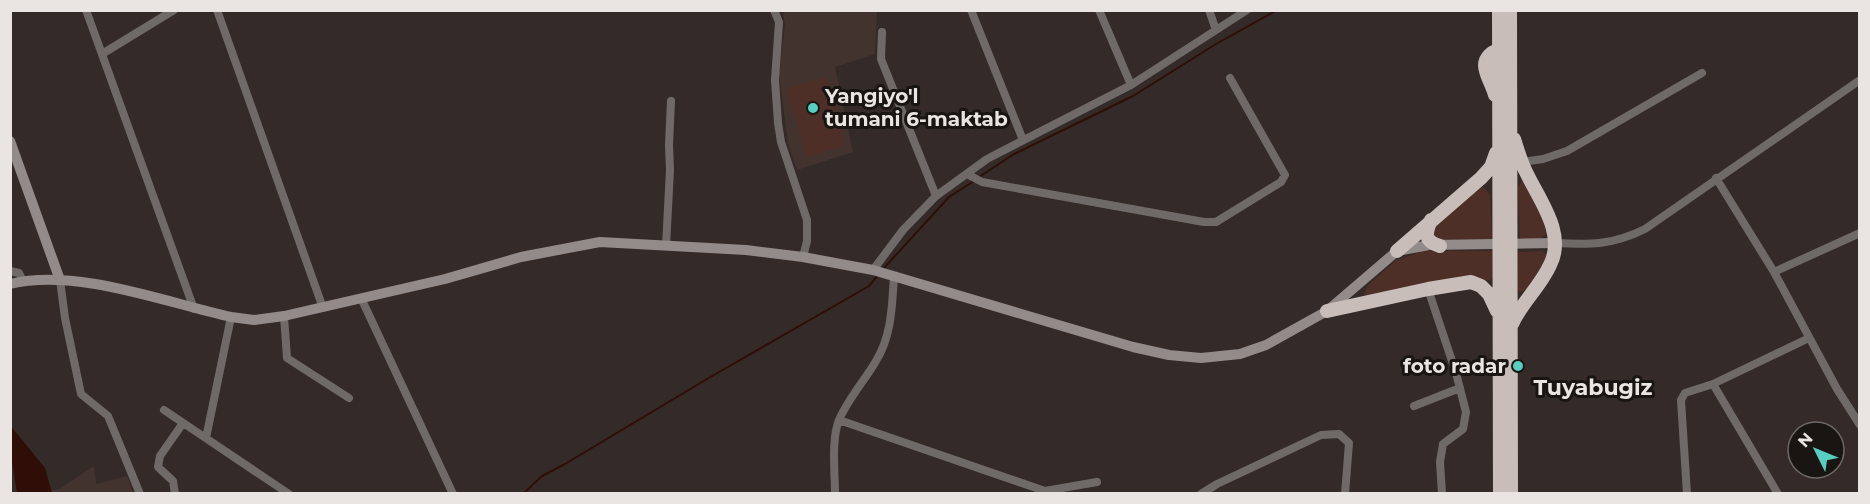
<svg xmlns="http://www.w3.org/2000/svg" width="1870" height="504" font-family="Montserrat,sans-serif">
	<rect width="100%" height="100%" fill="#342b29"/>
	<!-- built -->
	<path fill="#42332f" d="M783,11H877L875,54L835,67L853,152L797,170L788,143L779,74L785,26Z
		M94,466L96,484L127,476L133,493L40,494L59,489Z"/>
	<!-- green -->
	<path fill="#4d2f27" d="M826,77L845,146L806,157L787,88Z
		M1523,180L1544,220L1546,234L1539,240L1520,239L1518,187Z
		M1483,187L1490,194L1492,239L1441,240L1434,235L1431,227L1477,188Z
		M1423,251H1493L1494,276L1490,280C1481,281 1473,276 1464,276L1369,297L1364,294L1367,286L1395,261Z
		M1542,251L1547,255V259L1527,289L1522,292L1518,291V252Z"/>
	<!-- water -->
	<path fill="#2e0e07" d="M10,425L45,468L52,493H17L11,456Z"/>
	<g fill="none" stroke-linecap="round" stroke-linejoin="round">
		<!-- stream -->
		<path stroke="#2e0e07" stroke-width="2" d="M979,177L1014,154L1133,96L1216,44L1277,10
			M884,268L949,197L974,181
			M523,494L542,476L565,464L707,379L869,286L878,275"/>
		<!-- street -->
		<path stroke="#6f6a68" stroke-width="8" d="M86,10L194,309
			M217,10L323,308
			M774,10L779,22L775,80L778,123L781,142L807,220V241L803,257
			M971,10L1023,140
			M1099,10L1131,85
			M1209,10L1216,30
			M882,32L881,59L936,196
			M102,54L174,10
			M1522,162L1543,159L1567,151L1702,73
			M967,174L982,182L1204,222H1216L1281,182L1285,175L1230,78
			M1716,178L1774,272L1837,389L1860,425
			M1555,243C1590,245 1613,245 1645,229L1860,80
			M666,246L670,170L669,145L671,101
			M873,270L903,230L936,196L987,159L1131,85L1247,10
			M10,271L19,273L23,281
			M1774,272L1860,233
			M60,280L65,318L81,394L108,416L140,494
			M1428,289L1456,373L1466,412L1463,429L1443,444L1440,462L1442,494
			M361,298L453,494
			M284,316L287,358L349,398
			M1414,406L1460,388
			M164,410L289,494
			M839,420L1045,491L1097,482
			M206,438L231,317
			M175,494L173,481L158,467L160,456L183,423
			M835,494C835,472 831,440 839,420C848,399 865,380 876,361C892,335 892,305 894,276
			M1201,494L1217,484L1321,435L1339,434L1349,443L1345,494
			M1687,494L1681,400L1685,393L1713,384
			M1778,494L1713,384L1809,338"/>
		<!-- secondary -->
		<path stroke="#938b89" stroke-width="10" d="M10,141L60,280
			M10,284C77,268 164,302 231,317L254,320L284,316L445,279L521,257L600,242L746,250L803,257L873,270L1133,347L1169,355L1201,358L1240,354L1266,345L1327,311L1397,251L1429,245L1555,243"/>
		<!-- highway -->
		<path stroke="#c9bdba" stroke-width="14" d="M1499,10L1500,494
			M1510,10L1511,494
			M1495,95C1493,87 1488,79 1486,71C1482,58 1493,48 1506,51
			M1431,220C1425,234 1424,241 1440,246
			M1397,251L1481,178L1491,167L1496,153
			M1327,311L1428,289L1471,282L1481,286L1489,294L1497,311
			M1512,324C1522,302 1540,287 1550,265C1566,234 1540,201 1527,174C1521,163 1518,151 1514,139"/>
	</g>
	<!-- markers -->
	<g fill="#58cec0" stroke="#191513" stroke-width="2">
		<circle cx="813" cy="108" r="6"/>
		<circle cx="1518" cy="366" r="6"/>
	</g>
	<g text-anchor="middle" stroke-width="6" stroke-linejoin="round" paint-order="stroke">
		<!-- poi labels -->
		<g font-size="20" font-weight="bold" fill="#eae4e2" stroke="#191513" text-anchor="start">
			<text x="825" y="103">Yangiyo'l<tspan x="825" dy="23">tumani 6-maktab</tspan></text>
			<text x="1506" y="373" text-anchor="end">foto radar</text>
		</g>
		<!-- quarter labels -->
		<g font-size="22" font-weight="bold" fill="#eae4e2" stroke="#191513">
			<text x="1593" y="395">Tuyabugiz</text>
		</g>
	</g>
	<!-- border -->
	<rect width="1870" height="504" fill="none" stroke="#eae4e2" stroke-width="24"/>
	<!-- north arrow -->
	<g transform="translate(1816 450) rotate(313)"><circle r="28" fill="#191513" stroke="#6d6866" stroke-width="1.5"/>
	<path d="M0-4.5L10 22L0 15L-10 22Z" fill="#58cec0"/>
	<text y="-9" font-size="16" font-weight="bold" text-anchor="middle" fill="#eae4e2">N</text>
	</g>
</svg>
